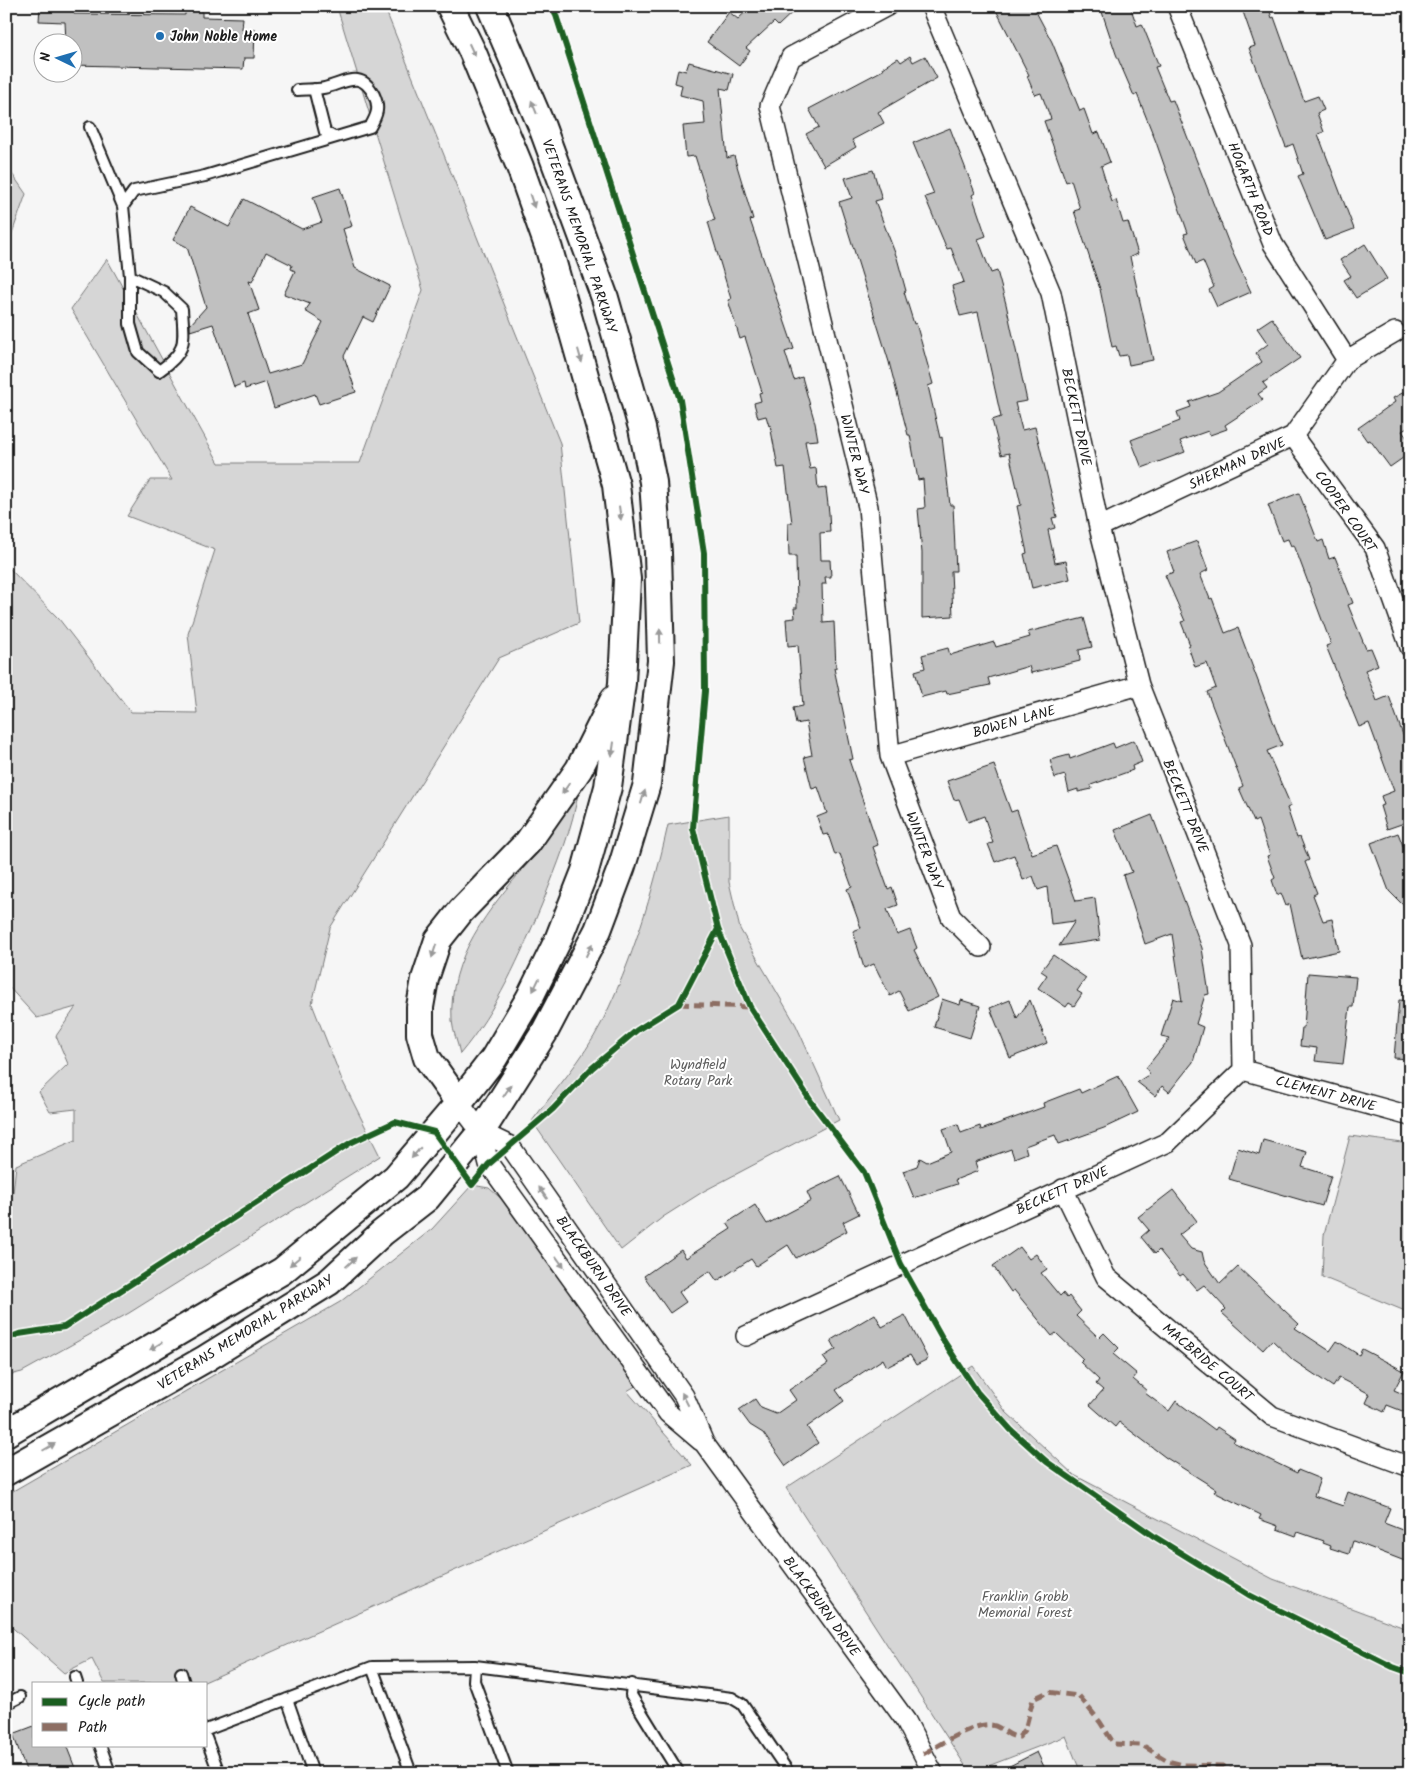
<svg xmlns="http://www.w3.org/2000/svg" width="1416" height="1779" font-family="Kalam,sans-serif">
	<rect width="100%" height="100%" fill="#f6f6f6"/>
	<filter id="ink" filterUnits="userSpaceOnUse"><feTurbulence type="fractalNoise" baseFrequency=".02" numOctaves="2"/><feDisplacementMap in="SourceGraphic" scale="10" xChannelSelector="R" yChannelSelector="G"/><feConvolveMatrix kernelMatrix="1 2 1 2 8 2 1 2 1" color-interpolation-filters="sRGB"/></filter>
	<g filter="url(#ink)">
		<!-- green -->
		<path fill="#d6d6d6" stroke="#797979" d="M384,6L560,443L579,623L499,658L330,928L312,1004L342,1080L380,1156L129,1313L22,1372L6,1376V1196L13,1193L16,1165L76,1140V1109L50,1112L39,1092L68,1064L56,1036L76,1007L37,1018L6,984V565L59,619L131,712L197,713L188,634L215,550L127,516L150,480H172L71,309L107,259L219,463H360L423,290L337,7Z
			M6,165L26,194L6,250Z
			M579,788C573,828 557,866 542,904C520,956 497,1010 460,1054C458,1043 453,1032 452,1021C448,957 489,909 528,863C547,841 564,813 579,788Z
			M729,815V882L740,929L796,1025L839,1120L704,1191L663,1217L621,1250L532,1121C555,1090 583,1059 601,1024C632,962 653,893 668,825Z
			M1350,1136L1410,1144V1313L1322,1277L1324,1235Z
			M472,1185L489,1188L505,1202L639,1384L627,1391L692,1465L202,1683H104L92,1659L64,1673L6,1622V1495L340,1302L432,1229Z
			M973,1366L1006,1412L1074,1475L1273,1579L1410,1630V1773H1081L1066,1736L970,1773L786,1488Z"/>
		<!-- building -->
		<path fill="#c0c0c0" stroke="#1c1c1c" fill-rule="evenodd" d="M40,6H74V14L185,15V6H202V17L243,18L242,29H255L254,58H244L243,69L72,65V42H66L65,22L39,21Z
			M752,6H799L778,26L774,22L746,48L750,51L739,66L707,42L729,12L738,19Z
			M994,6H1033L1052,42L1080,111L1084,109L1093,134L1099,132L1110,162L1101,166L1112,202L1116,200L1123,223L1128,222L1138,254L1130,257L1153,360L1129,365L1127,355L1119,356L1116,346L1112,347L1100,289L1074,211L1080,209L1071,180L1066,182L1044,121L1051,119L1041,93L1035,95L1027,76L1029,75Z
			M1100,6H1130L1137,26L1142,24L1159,66L1155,67L1169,101L1173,100L1231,249L1251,292L1217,307L1209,290L1214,287L1203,261L1196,264L1184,234L1188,233L1156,142L1137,94L1134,96L1116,54Z
			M1241,6H1268L1272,18L1274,17L1304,101L1318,96L1324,110L1317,113L1324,132L1318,134L1354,229L1325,240L1298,176L1303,174L1293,144L1286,147L1255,64L1249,48L1255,46Z
			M910,56L913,62L925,56L937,78L878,112L884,123L852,140L856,147L824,166L806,134L819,127L809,109L883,70L882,68L898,58L901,62Z
			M689,62L733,74L729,90L720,88L727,158L734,156L753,219L750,220L794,349L785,352L794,380L802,377L815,423L818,440L805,441L810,469L816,468L818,489L826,488L829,513L830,532L820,533L821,560H830L831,577H825L826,584H822L823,623L834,622L836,668H834L853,759L849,760L878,845L873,847L888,889L892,887L898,905L887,909L897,935L910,930L917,948L914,950L938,997L909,1011L899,991L890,996L874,964L864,968L853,931L861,928L847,889L852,887L840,854L835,855L828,834L823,835L817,817L827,813L818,787L812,789L804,757L812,755L806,722L796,724L793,708L803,706L798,645L788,646L786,619L795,618L794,608H797L796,556H789L788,523H792L785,467L778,468L770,425L769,426L766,416L758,418L754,403L761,401L759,393L762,392L745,337L740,339L728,300L731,299L708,222L715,220L695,156L686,157L683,126L705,124L703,101L680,95L682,85L675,83L678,69L686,71Z
			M950,128L975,193L972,195L986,236L978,239L991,273L997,271L1006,304L1027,401L1015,403L1022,430L1035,427L1057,517L1052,518L1055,528L1048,530L1055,563L1066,561L1070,579L1032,588L1024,554L1027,553L1017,506L1021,505L1009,453L1001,455L992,420L1001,417L978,312L960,316L952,286L964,282L951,248L947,249L925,197L934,194L913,143Z
			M873,170L882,199L875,201L897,258L906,291L904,292L914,324L916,323L933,384L928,386L940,438L942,437L950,505H953L956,571H951L953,616L922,618V553L918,509L925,508L923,479L918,480L910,435H908L889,362L839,202L852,198L845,178Z
			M340,188L352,226L343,229L355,268L390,286L373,322L363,317L344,356L356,392L319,404L315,394L274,408L266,382L245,389L244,383L234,387L213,324L190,331V325L206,307L187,247L173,240L190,207L229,227L244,199L302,229L322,222L313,197ZM266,252L292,265L291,269L295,271L284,294L310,304L305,311L323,322L302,364L268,374L248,314L259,310L249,281L252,282Z
			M1365,244L1387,279L1356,298L1344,280L1351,276L1340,260Z
			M1272,318L1300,358L1263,383L1267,388L1258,394L1263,400L1225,425L1227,429L1210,435L1208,431L1180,441L1185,452L1142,468L1131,440L1180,421L1177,412L1191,407L1189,402L1218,392L1262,362L1256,353L1268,344L1257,328Z
			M1410,389V429L1409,427L1402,431L1410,442V453L1390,467L1370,440L1367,441L1358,428L1395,402L1393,398Z
			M1299,493L1318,542L1323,540L1329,559L1335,557L1353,603L1348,605L1366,649L1371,648L1378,665L1365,670L1377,701L1389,696L1407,746L1410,745V821L1387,829L1380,806L1384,805L1381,796L1394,791L1369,723L1359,727L1326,646L1331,644L1294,545L1291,546L1288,539L1282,541L1268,505Z
			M1197,541L1208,570L1200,574L1210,599L1212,598L1225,633L1238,628L1282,745L1267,751L1291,806L1287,808L1297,838L1300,837L1309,860L1305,862L1317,893L1313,895L1323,921L1332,919L1339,951L1302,959L1290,904L1286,906L1281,893L1277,895L1272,880L1275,878L1267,856L1270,855L1258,820L1254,822L1239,788L1243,786L1207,692L1216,688L1207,663L1195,667L1188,646L1190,645L1181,622L1185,621L1165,575L1174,572L1167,552Z
			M1084,618L1092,647L1079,650L1080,661L1031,673L1029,666L988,678L990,685L947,694L946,691L922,697L915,671L925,668L922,655L948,648L950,655L994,642L996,647L1030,637L1028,632Z
			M1134,740L1142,762L1132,766L1133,770L1091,785L1092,789L1078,792V789L1069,792L1065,775L1055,778L1050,760L1069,755L1070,759L1113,743L1115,748Z
			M994,765L1011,812L1017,810L1032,854L1056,846L1076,901L1095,898L1100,940L1059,946L1075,921L1051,924L1047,887L1038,890L1033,876L1023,880L1014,855L995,862L988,844L993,843L984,816L968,822L959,799L954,800L947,781Z
			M1152,815L1202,948L1209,994L1205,995L1196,1024L1203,1027L1193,1062L1169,1092L1162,1086L1155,1096L1137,1082L1150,1074L1146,1068L1170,1038L1161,1036L1173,998L1182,1001L1172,934L1145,944L1123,875L1132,872L1115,830Z
			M1398,833L1406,853L1410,851V912L1389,891L1371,843Z
			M1053,955L1086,978L1077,991L1082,994L1074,1006L1069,1003L1066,1007L1038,988L1047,975L1041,971Z
			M1308,973L1356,977L1353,1007H1350L1343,1064L1315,1061L1317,1048L1300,1046L1302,1027H1304Z
			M942,999L960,1005L961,1000L980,1006L970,1038L934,1027Z
			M1010,1000L1017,1018L1030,1000L1047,1043L1010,1058L990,1008Z
			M1399,1000L1410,1001V1059L1394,1058Z
			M1118,1076L1138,1112L1104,1128L1059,1144L1055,1135L1025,1146L1027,1153L1014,1158L1011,1149L975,1162L978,1171L955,1180L957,1184L914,1198L903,1171L917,1166L920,1158L927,1162L951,1152L943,1129L958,1124L961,1133L980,1126L981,1130L1044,1107L1043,1103L1079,1089L1081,1093Z
			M1263,1140L1307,1152L1302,1167L1331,1176L1322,1206L1229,1179L1238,1148L1259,1155Z
			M840,1176L859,1214L843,1222L847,1231L796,1258L788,1245L756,1266L751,1259L717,1281L710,1271L679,1292L686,1302L670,1313L644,1276L681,1250L686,1258L731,1229L727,1223L755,1205L767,1224L811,1201L807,1192Z
			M1173,1190L1197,1221L1179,1235L1191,1249L1202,1252L1204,1261L1220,1284L1238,1267L1299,1324L1295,1328L1330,1351L1337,1341L1359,1355L1362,1349L1404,1371L1394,1390L1410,1397V1414L1387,1405L1384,1412L1366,1403L1370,1394L1339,1378L1333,1387L1293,1360L1272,1340L1263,1350L1222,1313L1226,1309L1204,1285L1197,1290L1183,1274L1180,1276L1159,1250L1155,1254L1141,1237L1149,1230L1138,1217Z
			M1020,1247L1029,1259L1036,1254L1047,1269L1041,1273L1060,1296L1063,1293L1067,1298L1069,1296L1081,1311L1076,1316L1099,1338L1104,1333L1119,1348L1113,1354L1137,1374L1133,1379L1147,1391L1145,1393L1169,1411L1176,1401L1215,1430L1217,1427L1235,1439L1233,1442L1297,1473L1298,1470L1320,1479L1314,1496L1343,1506L1348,1492L1390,1508L1384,1523L1410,1533V1563L1353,1541L1349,1554L1330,1548L1331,1546L1323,1543L1324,1541L1298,1532L1296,1536L1277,1529L1278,1526L1259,1519L1261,1515L1214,1492L1216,1489L1165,1457L1119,1422L1115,1427L1090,1405L1103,1390L1096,1384L1099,1380L1080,1362L1083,1359L1056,1333L1052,1336L1014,1290L1011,1292L993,1266Z
			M875,1314L882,1327L905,1315L928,1359L916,1365L910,1355L887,1367L883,1359L836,1390L844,1401L807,1427L818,1443L786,1466L763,1433L750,1425L739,1410L755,1399L761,1408L776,1414L796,1400L789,1390L828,1364L823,1357L836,1349L831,1340Z
			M34,1726V1745H66L77,1773H27L13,1734Z
			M1037,1752L1047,1773H996Z"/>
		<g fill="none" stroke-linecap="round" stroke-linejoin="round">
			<!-- service casing -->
			<g stroke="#1c1c1c" stroke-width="14">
				<path id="service" d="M314,89L325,132L334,137
					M90,127L123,206
					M130,276L164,292L182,309C184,342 188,351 159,371L138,352L130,324V276L123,206L134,191L205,176L370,127C377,115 380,108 374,95C361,69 345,83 324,88C315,90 305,89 297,90
					M475,1666L474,1681L508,1773
					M372,1667L411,1773
					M181,1673L184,1683
					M75,1677L77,1683
					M632,1684L631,1695L679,1773
					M287,1699L313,1773
					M6,1704L20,1697
					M206,1730L372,1667L475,1666L732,1698L742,1704L789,1773
					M206,1738L219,1773
					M100,1745L110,1773"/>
			</g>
			<!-- minor casing -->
			<g stroke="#1c1c1c" stroke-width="22">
				<path id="minor" d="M887,6L791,57L770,106L868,507L890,756L951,917L981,947
					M1177,6L1273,244L1347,360
					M1293,436L1375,548L1410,647
					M1099,527L1293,436L1347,360L1395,332
					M890,756L1139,685
					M1243,1070L1410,1116
					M459,1103L481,1132L489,1164L668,1413L701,1441
					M481,1132L510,1146L684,1396L704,1443L906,1721L933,1773
					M1063,1189L1106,1277L1272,1416L1410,1467
					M746,1336L1168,1142L1243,1070L1241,945L1139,685L1099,527L1051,293L931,6"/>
			</g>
			<!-- secondary casing -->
			<g stroke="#1c1c1c" stroke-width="30">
				<path id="secondary" d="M459,1103L427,1058L420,1034V1007L425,979L438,940L461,911L528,842L579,769L614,699
					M6,1433L282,1271L396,1177L459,1103L494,1058L529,999L558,940L585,871L608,787L622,683L627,579L616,485L549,249L520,167L473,53L450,6
					M6,1472L205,1359L329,1282L382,1233L427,1198L481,1132L544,1033L598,930L622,866L647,784L661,661L658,553L653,482L642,428L605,298L542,127L490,6"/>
			</g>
			<!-- service -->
			<use href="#service" stroke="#fff" stroke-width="10"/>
			<!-- minor -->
			<use href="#minor" stroke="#fff" stroke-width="19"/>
			<!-- secondary -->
			<use href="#secondary" stroke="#fff" stroke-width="26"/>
			<!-- quiet -->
			<path stroke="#8d6e63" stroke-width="5" stroke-dasharray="10 5" stroke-linecap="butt" d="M679,1004L750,1007
				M923,1754C938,1746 974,1722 991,1725C1002,1726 1007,1737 1019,1737L1025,1730L1033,1699L1048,1692L1079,1696L1100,1722L1114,1744L1142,1745L1168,1761L1183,1765L1223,1766L1237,1773"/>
			<!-- cycleway casing -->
			<g stroke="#fff" stroke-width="9">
				<path id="cycleway" d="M553,6L680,400L704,553L705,691L693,828L718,929L750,1007L812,1103L864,1172L901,1264L945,1343L977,1392L1011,1430L1047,1462L1155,1537L1249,1595L1393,1667L1410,1673
					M6,1339L19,1334L64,1327L350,1143L395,1122L434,1132L472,1185L489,1164L553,1109L592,1068L637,1030L679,1004L718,929"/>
			</g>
			<!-- cycleway -->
			<use href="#cycleway" stroke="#1b5e20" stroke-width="6"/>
		</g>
		<!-- one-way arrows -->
		<defs><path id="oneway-solid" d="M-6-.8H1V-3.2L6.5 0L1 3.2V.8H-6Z" transform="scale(1.25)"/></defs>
		<g fill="#999">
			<use href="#oneway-solid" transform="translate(472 50) rotate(65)"/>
			<use href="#oneway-solid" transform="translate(534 107) rotate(-112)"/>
			<use href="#oneway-solid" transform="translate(532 201) rotate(71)"/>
			<use href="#oneway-solid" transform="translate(580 356) rotate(74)"/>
			<use href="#oneway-solid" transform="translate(620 513) rotate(82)"/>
			<use href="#oneway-solid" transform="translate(660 636) rotate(-91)"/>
			<use href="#oneway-solid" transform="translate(613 749) rotate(98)"/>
			<use href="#oneway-solid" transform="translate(566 788) rotate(125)"/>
			<use href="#oneway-solid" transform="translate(643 797) rotate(-73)"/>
			<use href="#oneway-solid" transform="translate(589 950) rotate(-64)"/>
			<use href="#oneway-solid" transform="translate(434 951) rotate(108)"/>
			<use href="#oneway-solid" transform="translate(536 985) rotate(116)"/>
			<use href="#oneway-solid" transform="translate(507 1091) rotate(-57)"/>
			<use href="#oneway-solid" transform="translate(416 1153) rotate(130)"/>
			<use href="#oneway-solid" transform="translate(543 1193) rotate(-125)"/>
			<use href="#oneway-solid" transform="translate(295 1261) rotate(140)"/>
			<use href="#oneway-solid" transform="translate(351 1262) rotate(-43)"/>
			<use href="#oneway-solid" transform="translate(560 1262) rotate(54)"/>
			<use href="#oneway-solid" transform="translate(156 1346) rotate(149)"/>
			<use href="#oneway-solid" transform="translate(685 1399) rotate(-117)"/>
			<use href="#oneway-solid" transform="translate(49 1447) rotate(-30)"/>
		</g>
	</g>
	<!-- markers -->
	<circle fill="#1f6fb2" stroke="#fff" stroke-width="2" cx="160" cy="36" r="5"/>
	<g text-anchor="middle" stroke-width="4" stroke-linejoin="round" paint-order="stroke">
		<!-- poi labels -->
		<g font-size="14" font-weight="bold" fill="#1c1c1c" stroke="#fff" text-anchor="start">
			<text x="170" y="41">John Noble Home</text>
		</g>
		<!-- street labels -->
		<g font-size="14" fill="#1c1c1c" stroke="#fff">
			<text transform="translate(1251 189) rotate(68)" y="5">HOGARTH ROAD</text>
			<text transform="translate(580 236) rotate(71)" y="5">VETERANS MEMORIAL PARKWAY</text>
			<text transform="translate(1077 417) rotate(78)" y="5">BECKETT DRIVE</text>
			<text transform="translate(855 454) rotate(76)" y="5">WINTER WAY</text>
			<text transform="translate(1237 463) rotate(-25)" y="5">SHERMAN DRIVE</text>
			<text transform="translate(1346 511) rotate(55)" y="5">COOPER COURT</text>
			<text transform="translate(1014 721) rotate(-16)" y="5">BOWEN LANE</text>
			<text transform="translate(1186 806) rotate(68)" y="5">BECKETT DRIVE</text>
			<text transform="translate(925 850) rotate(69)" y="5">WINTER WAY</text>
			<text transform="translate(1326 1093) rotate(15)" y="5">CLEMENT DRIVE</text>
			<text transform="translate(1062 1190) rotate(-24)" y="5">BECKETT DRIVE</text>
			<text transform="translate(594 1266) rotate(55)" y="5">BLACKBURN DRIVE</text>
			<text transform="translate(245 1332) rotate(-32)" y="5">VETERANS MEMORIAL PARKWAY</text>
			<text transform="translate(1208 1362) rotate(40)" y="5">MACBRIDE COURT</text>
			<text transform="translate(822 1606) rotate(54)" y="5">BLACKBURN DRIVE</text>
		</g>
		<!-- park labels -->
		<g font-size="14" fill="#5d5d5d" stroke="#fff">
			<text x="698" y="1069">Wyndfield<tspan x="698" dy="16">Rotary Park</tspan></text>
			<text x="1025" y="1601">Franklin Grobb<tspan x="1025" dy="16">Memorial Forest</tspan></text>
		</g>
	</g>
	<!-- margin -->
	<rect width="1416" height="1779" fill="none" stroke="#fff" stroke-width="25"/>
	<rect x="12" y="12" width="1391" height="1754" fill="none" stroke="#1c1c1c" stroke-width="2" filter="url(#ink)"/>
	<!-- legend -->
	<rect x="32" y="1682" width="175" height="65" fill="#ffffff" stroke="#a4a4a4"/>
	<rect x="42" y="1698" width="25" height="8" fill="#1b5e20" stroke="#a4a4a4"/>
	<text x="78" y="1706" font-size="15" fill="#1c1c1c">Cycle path</text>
	<rect x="42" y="1723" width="25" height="8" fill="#8d6e63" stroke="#a4a4a4"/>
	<text x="78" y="1732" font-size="15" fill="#1c1c1c">Path</text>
	<!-- north arrow -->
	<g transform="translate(58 58) rotate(275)"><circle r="24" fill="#ffffff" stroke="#a4a4a4"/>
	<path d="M0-4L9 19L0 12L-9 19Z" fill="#1f6fb2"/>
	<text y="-8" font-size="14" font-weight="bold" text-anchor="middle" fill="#1c1c1c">N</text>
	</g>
</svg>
